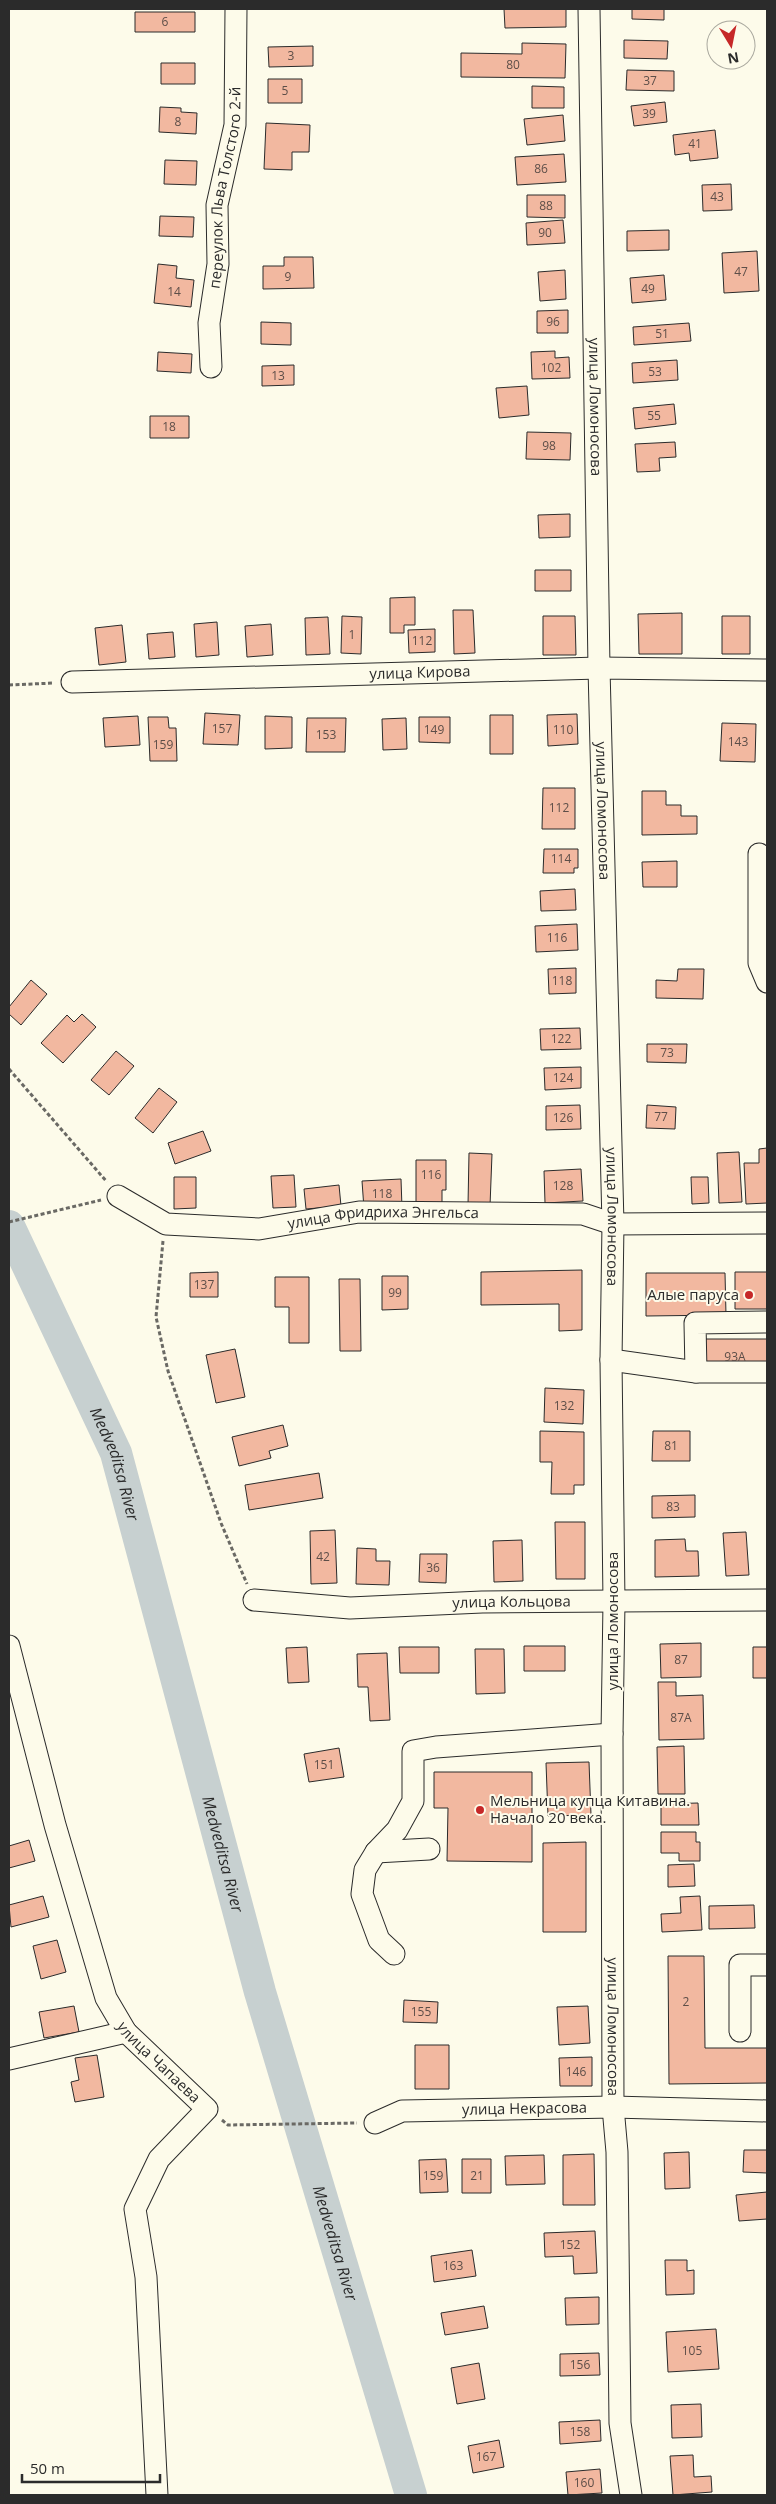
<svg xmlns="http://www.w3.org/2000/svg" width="776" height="2504" font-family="'Open Sans',sans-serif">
	<rect width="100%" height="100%" fill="#fdfbea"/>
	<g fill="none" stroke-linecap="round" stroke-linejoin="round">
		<!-- river -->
		<path stroke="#c7d0d0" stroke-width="32" id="s1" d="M9,1226L116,1453L260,1992L411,2495"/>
	</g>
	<!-- building -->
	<path fill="#f2b8a0" stroke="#2b2b2b" d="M504,9H566V27L505,28Z
		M632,9H664V20L632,19Z
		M135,12H195V32H135Z
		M624,40L668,41L667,59L624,58Z
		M522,43L566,44L565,78L461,77V53L522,54Z
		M313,46V66L269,67L268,47Z
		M161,63H195V84H161Z
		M627,70L674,71V91L626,90Z
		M268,79H302V103H268Z
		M532,86L564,87V108H532Z
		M665,102L667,122L634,126L631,106Z
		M160,107L181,108V112L197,113L196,134L159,132Z
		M563,115L565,141L527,145L524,119Z
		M266,123L310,125L309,152H292V170L264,169Z
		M715,130L718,158L690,161L689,153L675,155L673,135Z
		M564,154L566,182L517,185L515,157Z
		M165,160L197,161L196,185L164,184Z
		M731,184L732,210L703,211L702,185Z
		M527,195H565V218L527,217Z
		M160,216L194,217L193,237L159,236Z
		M563,220L565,243L527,245L526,223Z
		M669,230V250L627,251V231Z
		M757,251L759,291L724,293L722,253Z
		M284,257H313L314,288L263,289V266H284Z
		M158,264L177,266L176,278L194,280L191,307L154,303Z
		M565,270L566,299L540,301L538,272Z
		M664,275L666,300L632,303L630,278Z
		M568,310V333H537V311Z
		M261,322L291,323V345L261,344Z
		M689,323L691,341L634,345L633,327Z
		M555,351V358L569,357L570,378L532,379L531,352Z
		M158,352L192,354L191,373L157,371Z
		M677,360L678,380L633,383L632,363Z
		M294,365V385L262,386V366Z
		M527,386L529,415L499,418L496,388Z
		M674,404L676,424L635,429L633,408Z
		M150,416H189V438H150Z
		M527,432L571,433L570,460L526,459Z
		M675,442L676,457L659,458L660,471L637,472L635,444Z
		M570,514V537L539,538L538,515Z
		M535,570H571V591H535Z
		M415,597V625H404V633H390V598Z
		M453,610H473L475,653L454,654Z
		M682,613V654H639L638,614Z
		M342,616L362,617L361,654L341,653Z
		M543,616H575L576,655H543Z
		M722,616H750V654H722Z
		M328,617L330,654L306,655L305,618Z
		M217,622L219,655L196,657L194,624Z
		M271,624L273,655L247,657L245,626Z
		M122,625L126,662L99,665L95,628Z
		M435,629V652L409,653L408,630Z
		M173,632L175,657L149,659L147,634Z
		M205,713L240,715L238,745L203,744Z
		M577,714L578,744L548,746L547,715Z
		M490,715H513V754H490Z
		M138,716L140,745L105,747L103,718Z
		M265,716L292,717V748L265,749Z
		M148,717H168L169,728H176L177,761H150Z
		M419,717H450V743L419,742Z
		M307,718H346L345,752H306Z
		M406,718L407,749L383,750L382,719Z
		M722,723L756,724L755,762L720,761Z
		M543,788H575V829H542Z
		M642,791H666V805H681V816H697V834L642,835Z
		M544,849H578V868H574V873H543Z
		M677,861V887H643L642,862Z
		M575,889L576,910L541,911L540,891Z
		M577,924L578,950L536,952L535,926Z
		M576,968V993L549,994L548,969Z
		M678,969H704L703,999L656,998V980L677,981Z
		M31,980L47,994L21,1025L9,1014V1007Z
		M82,1014L96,1027L63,1063L41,1043L67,1015L74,1022Z
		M580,1028L581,1049L541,1050L540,1029Z
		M647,1044H687L686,1063L647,1062Z
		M116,1051L134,1066L109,1095L91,1080Z
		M581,1067V1088L545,1090L544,1068Z
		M159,1088L177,1102L153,1133L135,1118Z
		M580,1105L581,1129L546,1130V1106Z
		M647,1105L676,1107L675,1129L646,1128Z
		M203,1131L211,1151L175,1164L168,1143Z
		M767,1148V1203L746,1204L744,1163H759V1149Z
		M739,1152L742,1202L719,1203L717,1153Z
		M469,1153L492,1154L490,1206L468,1205Z
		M416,1160H446V1190H442V1206H416Z
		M581,1169L583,1201L545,1203L544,1171Z
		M294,1175L296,1207L273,1208L271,1176Z
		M174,1177H196V1208L174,1209Z
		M691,1177H708L709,1203L692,1204Z
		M401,1179L402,1208L364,1209L362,1181Z
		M339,1185L341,1206L306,1209L304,1189Z
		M582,1270V1330L559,1331V1304L481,1305V1272Z
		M218,1272V1297H190V1273Z
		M735,1272H767V1309H735Z
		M646,1273H725L726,1315L646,1316Z
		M382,1276H408V1309L382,1310Z
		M275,1277H309V1343H289V1307H275Z
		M339,1279H360L361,1351H340Z
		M703,1339H767V1374L703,1375Z
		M235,1349L245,1397L216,1403L206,1355Z
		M545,1388L584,1390L583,1424L544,1422Z
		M283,1425L288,1446L269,1451L271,1458L239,1466L232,1437Z
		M540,1431L584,1432V1485H574V1494H551L552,1462H540Z
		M653,1431H690V1461H652Z
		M319,1473L323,1498L249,1510L245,1485Z
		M695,1495V1517L652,1518V1496Z
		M555,1522H585V1579H556Z
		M335,1530L337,1583L311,1584L310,1531Z
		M746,1532L749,1575L726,1576L723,1533Z
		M685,1539L686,1551H698L699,1576L655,1577V1540Z
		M522,1540L523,1581L494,1582L493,1541Z
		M357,1548L376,1549V1561H390L389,1585L356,1584Z
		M420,1554H447L446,1583L419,1582Z
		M701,1643V1677L661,1678L660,1644Z
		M524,1646H565V1671H524Z
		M307,1647L309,1682L288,1683L286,1648Z
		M399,1647H439V1673H400Z
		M753,1647H767V1678H753Z
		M475,1649H504L505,1693L476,1694Z
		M387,1653L390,1720L370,1721L368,1687H358L357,1654Z
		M658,1682H676V1696L703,1695L704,1739L659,1740Z
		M684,1746L685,1794H658L657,1747Z
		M339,1748L344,1777L309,1782L304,1754Z
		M589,1762L591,1815L548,1816L546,1763Z
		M434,1772H532V1862L447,1861L448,1808H434Z
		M698,1803L699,1825H661V1804Z
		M661,1832H696V1842H700V1861H679V1853H661Z
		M29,1840L35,1861L9,1868V1846Z
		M586,1842V1932H543V1843Z
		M694,1864L695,1886L668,1887V1865Z
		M43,1896L49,1917L11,1927L9,1905Z
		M700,1896L702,1930L662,1932L661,1914L681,1913L680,1897Z
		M754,1905L755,1928L709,1929V1906Z
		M57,1940L66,1972L41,1979L33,1946Z
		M668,1956H704L705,2048H767V2083L669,2084Z
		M404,2000L438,2002L437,2023L403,2022Z
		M74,2006L79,2032L44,2038L39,2012Z
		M588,2006L590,2043L559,2045L557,2007Z
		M415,2045H449V2089H415Z
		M97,2055L104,2097L75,2102L71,2082L79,2080L75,2058Z
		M592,2057V2086H560L559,2058Z
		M744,2150H767V2173L743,2172Z
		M689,2152L690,2188L665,2189L664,2153Z
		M594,2154L595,2205H563V2155Z
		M544,2155L545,2184L506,2185L505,2156Z
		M446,2159L448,2192L420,2193L419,2160Z
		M462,2159H491V2193H462Z
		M767,2192V2219L739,2221L736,2195Z
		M595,2231L597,2273L574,2274L573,2256L545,2257L544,2233Z
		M472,2250L476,2276L434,2282L431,2256Z
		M665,2260H687V2271L694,2270V2294L666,2295Z
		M599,2297V2324L566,2325L565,2298Z
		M484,2306L488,2328L445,2335L441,2313Z
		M716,2329L719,2369L668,2372L666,2332Z
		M599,2353L600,2375L560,2376V2354Z
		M479,2363L485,2399L457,2404L451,2368Z
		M701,2404L702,2437L672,2438L671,2405Z
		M600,2420L601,2441L560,2444L559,2422Z
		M499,2440L504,2467L473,2473L468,2446Z
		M693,2455L694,2477L711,2476L712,2492L673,2495L670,2456Z
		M600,2469L602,2493L568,2495L566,2472Z"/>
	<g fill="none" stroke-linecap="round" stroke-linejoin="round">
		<!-- minor casing -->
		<g stroke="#2b2b2b" stroke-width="23">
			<g id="minor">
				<path id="s2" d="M589,9L599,668L613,1224L611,1360L614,1602L612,1734L613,2107L617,2152L620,2423L631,2495"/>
				<path id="s3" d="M211,367L209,323L218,264L217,205L235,125L236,9"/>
				<path id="s4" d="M72,682L599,668L767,670"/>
				<path d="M759,854V963L767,982"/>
				<path id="s5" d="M118,1196L166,1224L259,1229L359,1212L583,1214L613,1224L767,1223"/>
				<path d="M611,1360L696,1372H767"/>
				<path d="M696,1372L695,1323L767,1322"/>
				<path id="s6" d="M254,1600L350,1608L482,1602L767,1600"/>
				<path id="s7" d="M9,1646L55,1825L106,1998L126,2032L207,2109L159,2159L135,2209L146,2277L157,2495"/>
				<path d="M376,1852L429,1849"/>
				<path d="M394,1954L379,1940L362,1894L365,1870L376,1852L397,1830L413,1801V1751L436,1747L612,1734"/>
				<path d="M740,2031V1965H767"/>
				<path d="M9,2059L126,2032"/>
				<path id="s8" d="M375,2123L402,2111L613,2107L767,2111"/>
			</g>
		</g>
		<!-- path -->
		<path stroke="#6a6964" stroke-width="3" stroke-dasharray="4 2.5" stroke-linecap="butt" d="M9,685L54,683
			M9,1069L107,1182
			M9,1222L101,1200
			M163,1241L156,1317L168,1371L221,1523L247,1584
			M222,2120L228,2125L357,2123"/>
		<!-- minor -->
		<use href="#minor" stroke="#fdfbea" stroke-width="21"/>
	</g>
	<!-- markers -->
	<g fill="#c62828" stroke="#fdfbea" stroke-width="2">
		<circle cx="749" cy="1295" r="5"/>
		<circle cx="480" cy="1810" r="5"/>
	</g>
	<g text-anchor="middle" stroke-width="4" stroke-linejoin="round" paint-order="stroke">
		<!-- number labels -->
		<g font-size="12" fill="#5d4e48">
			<text x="165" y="26">6</text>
			<text x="291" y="60">3</text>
			<text x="513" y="69">80</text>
			<text x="650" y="85">37</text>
			<text x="285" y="95">5</text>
			<text x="649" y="118">39</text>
			<text x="178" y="126">8</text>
			<text x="695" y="148">41</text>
			<text x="541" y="173">86</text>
			<text x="717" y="201">43</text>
			<text x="546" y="210">88</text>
			<text x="545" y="237">90</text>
			<text x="741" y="276">47</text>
			<text x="288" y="281">9</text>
			<text x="648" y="293">49</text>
			<text x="174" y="296">14</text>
			<text x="553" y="326">96</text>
			<text x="662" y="338">51</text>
			<text x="551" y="372">102</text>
			<text x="655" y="376">53</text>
			<text x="278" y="380">13</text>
			<text x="654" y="420">55</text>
			<text x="169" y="431">18</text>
			<text x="549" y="450">98</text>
			<text x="352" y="639">1</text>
			<text x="422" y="645">112</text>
			<text x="222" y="733">157</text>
			<text x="434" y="734">149</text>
			<text x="563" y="734">110</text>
			<text x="326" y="739">153</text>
			<text x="738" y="746">143</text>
			<text x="163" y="749">159</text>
			<text x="559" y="812">112</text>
			<text x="561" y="863">114</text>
			<text x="557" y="942">116</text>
			<text x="562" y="985">118</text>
			<text x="561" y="1043">122</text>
			<text x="667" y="1057">73</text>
			<text x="563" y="1082">124</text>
			<text x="661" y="1121">77</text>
			<text x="563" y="1122">126</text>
			<text x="431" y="1179">116</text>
			<text x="563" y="1190">128</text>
			<text x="382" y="1198">118</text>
			<text x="204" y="1289">137</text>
			<text x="395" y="1297">99</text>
			<text x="735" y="1361">93А</text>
			<text x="564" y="1410">132</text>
			<text x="671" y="1450">81</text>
			<text x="673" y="1511">83</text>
			<text x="323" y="1561">42</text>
			<text x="433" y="1572">36</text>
			<text x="681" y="1664">87</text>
			<text x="681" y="1722">87А</text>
			<text x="324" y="1769">151</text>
			<text x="686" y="2006">2</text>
			<text x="421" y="2016">155</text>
			<text x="576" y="2076">146</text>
			<text x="433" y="2180">159</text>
			<text x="477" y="2180">21</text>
			<text x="570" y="2249">152</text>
			<text x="453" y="2270">163</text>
			<text x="692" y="2355">105</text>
			<text x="580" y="2369">156</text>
			<text x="580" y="2436">158</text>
			<text x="486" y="2461">167</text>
			<text x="584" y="2487">160</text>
		</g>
		<!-- street labels -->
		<g font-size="15" fill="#2b2b2b" stroke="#fdfbea">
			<text dy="5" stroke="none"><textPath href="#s3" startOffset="181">переулок Льва Толстого 2-й</textPath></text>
			<text dy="5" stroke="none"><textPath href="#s2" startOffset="398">улица Ломоносова</textPath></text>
			<text dy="5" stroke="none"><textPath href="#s4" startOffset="348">улица Кирова</textPath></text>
			<text dy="5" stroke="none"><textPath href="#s2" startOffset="802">улица Ломоносова</textPath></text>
			<text dy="5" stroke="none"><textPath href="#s2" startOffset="1208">улица Ломоносова</textPath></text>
			<text dy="5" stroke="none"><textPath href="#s5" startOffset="274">улица Фридриха Энгельса</textPath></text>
			<text dy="5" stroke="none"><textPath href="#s6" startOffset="258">улица Кольцова</textPath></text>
			<text transform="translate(613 1621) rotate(-90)" y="5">улица Ломоносова</text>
			<text dy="5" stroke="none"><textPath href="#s2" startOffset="2018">улица Ломоносова</textPath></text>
			<text dy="5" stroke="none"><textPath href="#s7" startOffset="449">улица Чапаева</textPath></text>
			<text dy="5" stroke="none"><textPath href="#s8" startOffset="152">улица Некрасова</textPath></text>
		</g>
		<!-- poi labels -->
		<g font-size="15" fill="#2b2b2b" stroke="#fdfbea" text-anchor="end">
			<text x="739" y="1300">Алые паруса</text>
			<text x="490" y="1806" text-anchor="start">Мельница купца Китавина.<tspan x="490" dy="17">Начало 20 века.</tspan></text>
		</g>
		<!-- water labels -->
		<g font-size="16" font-style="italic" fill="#2b2b2b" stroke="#fdfbea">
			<text dy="6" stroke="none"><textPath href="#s1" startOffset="261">Medveditsa River</textPath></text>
			<text dy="6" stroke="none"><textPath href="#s1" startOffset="666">Medveditsa River</textPath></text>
			<text dy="6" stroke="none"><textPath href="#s1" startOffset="1071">Medveditsa River</textPath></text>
		</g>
	</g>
	<!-- border -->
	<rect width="776" height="2504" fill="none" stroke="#2b2b2b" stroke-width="20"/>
	<!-- north arrow -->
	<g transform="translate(731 45) rotate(170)"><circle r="24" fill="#fdfbea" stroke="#a9a89e"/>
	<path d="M0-4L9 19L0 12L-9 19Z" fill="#c62828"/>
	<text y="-8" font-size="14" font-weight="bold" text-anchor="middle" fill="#2b2b2b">N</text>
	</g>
	<!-- scale -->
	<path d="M22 2474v8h138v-8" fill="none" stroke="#2b2b2b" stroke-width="2.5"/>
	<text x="30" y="2474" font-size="15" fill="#2b2b2b" stroke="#fdfbea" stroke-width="4" paint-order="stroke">50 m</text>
</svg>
